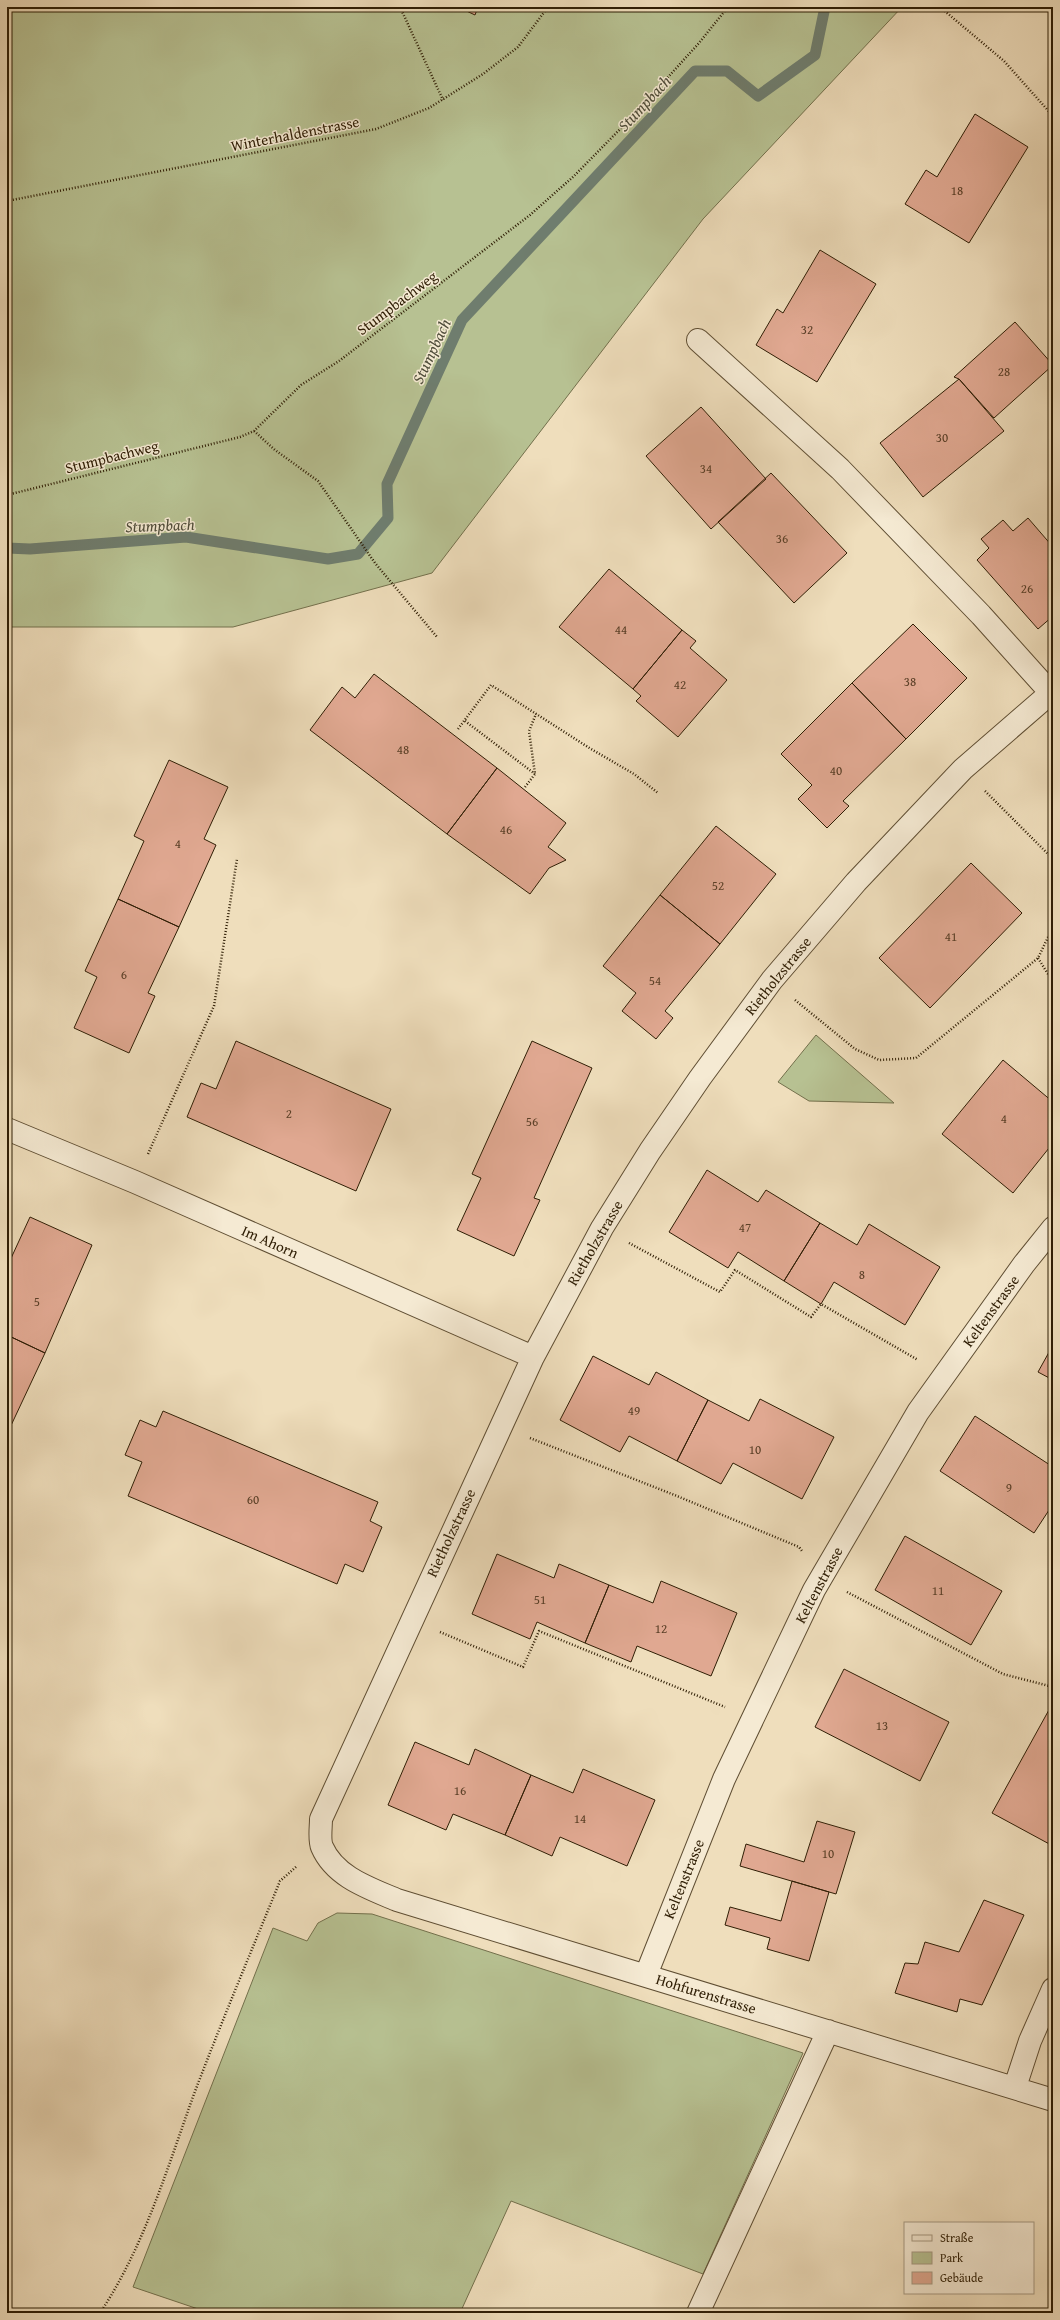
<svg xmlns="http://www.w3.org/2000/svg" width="1060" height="2320" font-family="'Gentium Book Plus',serif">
	<rect width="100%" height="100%" fill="#efdebc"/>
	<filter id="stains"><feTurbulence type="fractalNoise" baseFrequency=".005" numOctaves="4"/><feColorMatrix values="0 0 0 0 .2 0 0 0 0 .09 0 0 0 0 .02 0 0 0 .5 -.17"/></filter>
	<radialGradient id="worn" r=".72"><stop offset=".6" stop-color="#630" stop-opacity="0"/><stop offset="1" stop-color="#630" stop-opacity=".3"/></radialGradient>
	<!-- green -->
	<path fill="#b7c192" stroke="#73704c" d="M7,7H902L703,219L432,573L233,627H7Z
		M816,1035L894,1103L809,1101L778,1082Z
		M337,1913L372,1914L803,2053L703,2274L511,2201L460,2313H210L133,2287L273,1928L307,1941L318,1923Z"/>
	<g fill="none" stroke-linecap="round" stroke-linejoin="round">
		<!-- stream -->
		<path stroke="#6f7d6e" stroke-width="11" d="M7,548L30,549L186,537L328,559L358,554L388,518L387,484L462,320L695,71H727L758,96L815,55L825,7"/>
	</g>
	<!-- building -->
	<path fill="#e0a891" stroke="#2f1e05" d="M458,7H478L475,15Z
		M975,114L1028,147L969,243L905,204L926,170L937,177Z
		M820,250L876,284L817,382L756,345L777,309L783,313Z
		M1015,322L1053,365L994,418L959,379L954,377Z
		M959,379L1004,431L923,497L880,443Z
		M701,407L766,479L711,529L646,456Z
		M771,473L847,553L794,603L718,522Z
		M1028,518L1053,547V616L1038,629L977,560L989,548L981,539L1003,520L1013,531Z
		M609,569L682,630L633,689L559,627Z
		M913,624L967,678L906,739L852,683Z
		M682,630L696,641L690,648L727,680L678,737L636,701L641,696L633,689Z
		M374,674L497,768L447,834L310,730L342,687L355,698Z
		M852,683L906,739L843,801L849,806L827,828L798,799L812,785L781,754Z
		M169,760L228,787L204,839L216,845L179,927L118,899L144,841L134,836Z
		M497,768L566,823L548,847L566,860L549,868L530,894L447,834Z
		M716,826L776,874L720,944L660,895Z
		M971,863L1022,913L930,1008L879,958Z
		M660,895L720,944L665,1011L673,1018L656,1039L622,1011L636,993L603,966Z
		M118,899L179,927L148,993L155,996L129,1053L74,1028L97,977L85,971Z
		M236,1041L391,1109L356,1191L187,1117L201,1083L216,1089Z
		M532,1041L592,1068L534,1198L540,1200L514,1256L457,1230L481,1178L472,1174Z
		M1003,1060L1053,1102V1143L1013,1193L942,1134Z
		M707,1170L758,1202L766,1190L820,1223L784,1281L738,1252L728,1268L669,1232Z
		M30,1217L92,1245L45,1353L7,1335V1267Z
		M820,1223L857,1245L869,1224L940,1267L905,1325L834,1282L821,1304L784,1281Z
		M7,1335L45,1353L7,1434Z
		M1053,1345V1380L1038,1372Z
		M593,1356L649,1385L656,1372L708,1400L677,1461L629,1436L620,1452L560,1420Z
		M760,1399L834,1437L802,1499L733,1463L721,1484L677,1461L708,1400L749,1421Z
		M163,1411L378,1502L370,1521L382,1527L363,1572L345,1564L337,1584L128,1496L142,1462L125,1455L140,1420L156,1427Z
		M975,1416L1053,1467V1504L1034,1533L940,1471Z
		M905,1536L1002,1591L971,1645L875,1590Z
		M497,1554L554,1578L559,1564L609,1585L585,1643L537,1622L530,1639L472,1614Z
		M661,1581L737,1613L711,1676L637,1646L631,1662L585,1643L609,1585L653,1603Z
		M844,1669L949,1722L920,1781L815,1727Z
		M1050,1708L1053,1710V1846L992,1813Z
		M415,1742L469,1765L475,1749L531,1775L505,1835L453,1814L446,1830L388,1805Z
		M583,1769L655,1800L627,1866L560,1837L552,1856L505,1835L531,1775L573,1793Z
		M817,1821L855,1832L836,1894L740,1866L746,1844L804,1862Z
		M792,1881L829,1892L809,1961L767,1949L770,1938L725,1925L730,1907L781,1921Z
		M984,1900L1024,1915L982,2005L960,1999L957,2012L895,1993L905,1963L918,1964L925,1942L959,1952Z"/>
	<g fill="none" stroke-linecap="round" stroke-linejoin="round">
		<!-- minor casing -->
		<g stroke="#5f4e33" stroke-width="24">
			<path id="minor" d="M698,340L840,469L981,615L1051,693
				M1053,691L963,769L856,882L772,980L700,1078L650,1151L602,1228L533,1357L321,1819C321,1827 319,1840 322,1847C335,1877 369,1888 397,1900L1053,2100
				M7,1129L135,1182L533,1357
				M646,1975L724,1779L814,1590L918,1412L1024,1264L1053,1228
				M1015,2087L1030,2041L1053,1989
				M698,2313L828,2031"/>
		</g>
		<!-- path -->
		<path stroke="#2f1e05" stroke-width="2.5" stroke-dasharray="1 2" stroke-linecap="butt" d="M400,7L443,100
			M940,7L1004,61L1053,116
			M7,201L376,129L429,108L483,74L518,47L548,7
			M254,431L275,450L318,481L375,563L437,637
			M7,495L240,437L254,431L301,385L339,361L530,215L574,176L631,118L699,43L728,7
			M465,721L535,774
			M458,729L491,685L591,749L634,774L658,793
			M525,787L535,774L529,731L536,714
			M985,791L1053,859
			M1038,958L1053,982
			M795,1000L855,1049L879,1060L916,1058L1038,958L1053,927
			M148,1154L214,1006L237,859
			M629,1243L720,1292L735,1270L811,1317L821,1304L918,1360
			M530,1438L677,1496L799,1547L802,1551
			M847,1592L1003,1674L1053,1687
			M440,1632L523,1667L539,1631L725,1707
			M100,2313C144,2247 167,2169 194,2094C221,2023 251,1952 280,1881L297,1866"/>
		<!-- minor -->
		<use href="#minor" stroke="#f5ead3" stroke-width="22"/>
	</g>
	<g text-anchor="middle" stroke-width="3" stroke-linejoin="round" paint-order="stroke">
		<!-- number labels -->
		<g font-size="13" fill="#5b4028">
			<text x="957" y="195">18</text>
			<text x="807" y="334">32</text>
			<text x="1004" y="376">28</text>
			<text x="942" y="442">30</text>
			<text x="706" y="473">34</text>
			<text x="782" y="543">36</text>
			<text x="1027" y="593">26</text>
			<text x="621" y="634">44</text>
			<text x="910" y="686">38</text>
			<text x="680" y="689">42</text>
			<text x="403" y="754">48</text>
			<text x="836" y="775">40</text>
			<text x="506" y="834">46</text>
			<text x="178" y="848">4</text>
			<text x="718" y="890">52</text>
			<text x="951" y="941">41</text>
			<text x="124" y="979">6</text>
			<text x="655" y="985">54</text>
			<text x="289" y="1118">2</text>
			<text x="1004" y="1123">4</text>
			<text x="532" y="1126">56</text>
			<text x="745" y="1232">47</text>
			<text x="862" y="1279">8</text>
			<text x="37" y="1306">5</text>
			<text x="634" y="1415">49</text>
			<text x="755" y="1454">10</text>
			<text x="1009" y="1492">9</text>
			<text x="253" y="1504">60</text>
			<text x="938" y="1595">11</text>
			<text x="540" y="1604">51</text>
			<text x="661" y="1633">12</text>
			<text x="882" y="1730">13</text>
			<text x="460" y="1795">16</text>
			<text x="580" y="1823">14</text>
			<text x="828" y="1858">10</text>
		</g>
		<!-- street labels -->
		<g font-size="15" fill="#2f1e05" stroke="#f5ead3">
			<text transform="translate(295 134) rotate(-11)" y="5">Winterhaldenstrasse</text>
			<text transform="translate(397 303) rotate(-37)" y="5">Stumpbachweg</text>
			<text transform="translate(112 457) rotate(-14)" y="5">Stumpbachweg</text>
			<text transform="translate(778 976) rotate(-51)" y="5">Rietholzstrasse</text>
			<text transform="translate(270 1242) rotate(24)" y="5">Im Ahorn</text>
			<text transform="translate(595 1243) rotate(-60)" y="5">Rietholzstrasse</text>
			<text transform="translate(991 1311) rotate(-54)" y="5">Keltenstrasse</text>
			<text transform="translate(451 1533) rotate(-65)" y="5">Rietholzstrasse</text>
			<text transform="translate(819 1585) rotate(-62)" y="5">Keltenstrasse</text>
			<text transform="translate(684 1879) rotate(-68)" y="5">Keltenstrasse</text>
			<text transform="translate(706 1994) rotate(17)" y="5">Hohfurenstrasse</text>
		</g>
		<!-- water labels -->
		<g font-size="16" font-style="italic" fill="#4f4d3a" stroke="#f5ead3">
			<text transform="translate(644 103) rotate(-47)" y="6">Stumpbach</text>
			<text transform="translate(431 351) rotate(-65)" y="6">Stumpbach</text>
			<text transform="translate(160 525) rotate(-2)" y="6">Stumpbach</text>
		</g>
	</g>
	<!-- margin -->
	<rect width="1060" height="2320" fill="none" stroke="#efdebc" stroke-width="24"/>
	<rect x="8" y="8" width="1044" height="2304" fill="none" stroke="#2f1e05" stroke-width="2"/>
	<rect x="12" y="12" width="1036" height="2296" fill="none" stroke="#2f1e05"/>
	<!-- legend -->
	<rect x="904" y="2222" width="130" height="72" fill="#f5ead3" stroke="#a69881"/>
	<rect x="912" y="2235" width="20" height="6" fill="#f5ead3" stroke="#a69881"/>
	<text x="940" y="2242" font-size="12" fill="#2f1e05">Straße</text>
	<rect x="912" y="2252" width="20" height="12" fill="#b7c192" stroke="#a69881"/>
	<text x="940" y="2262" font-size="12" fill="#2f1e05">Park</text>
	<rect x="912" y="2272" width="20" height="12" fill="#e0a891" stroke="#a69881"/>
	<text x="940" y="2282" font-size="12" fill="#2f1e05">Gebäude</text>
	<rect width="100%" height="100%" filter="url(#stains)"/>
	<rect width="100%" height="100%" fill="url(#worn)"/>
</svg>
